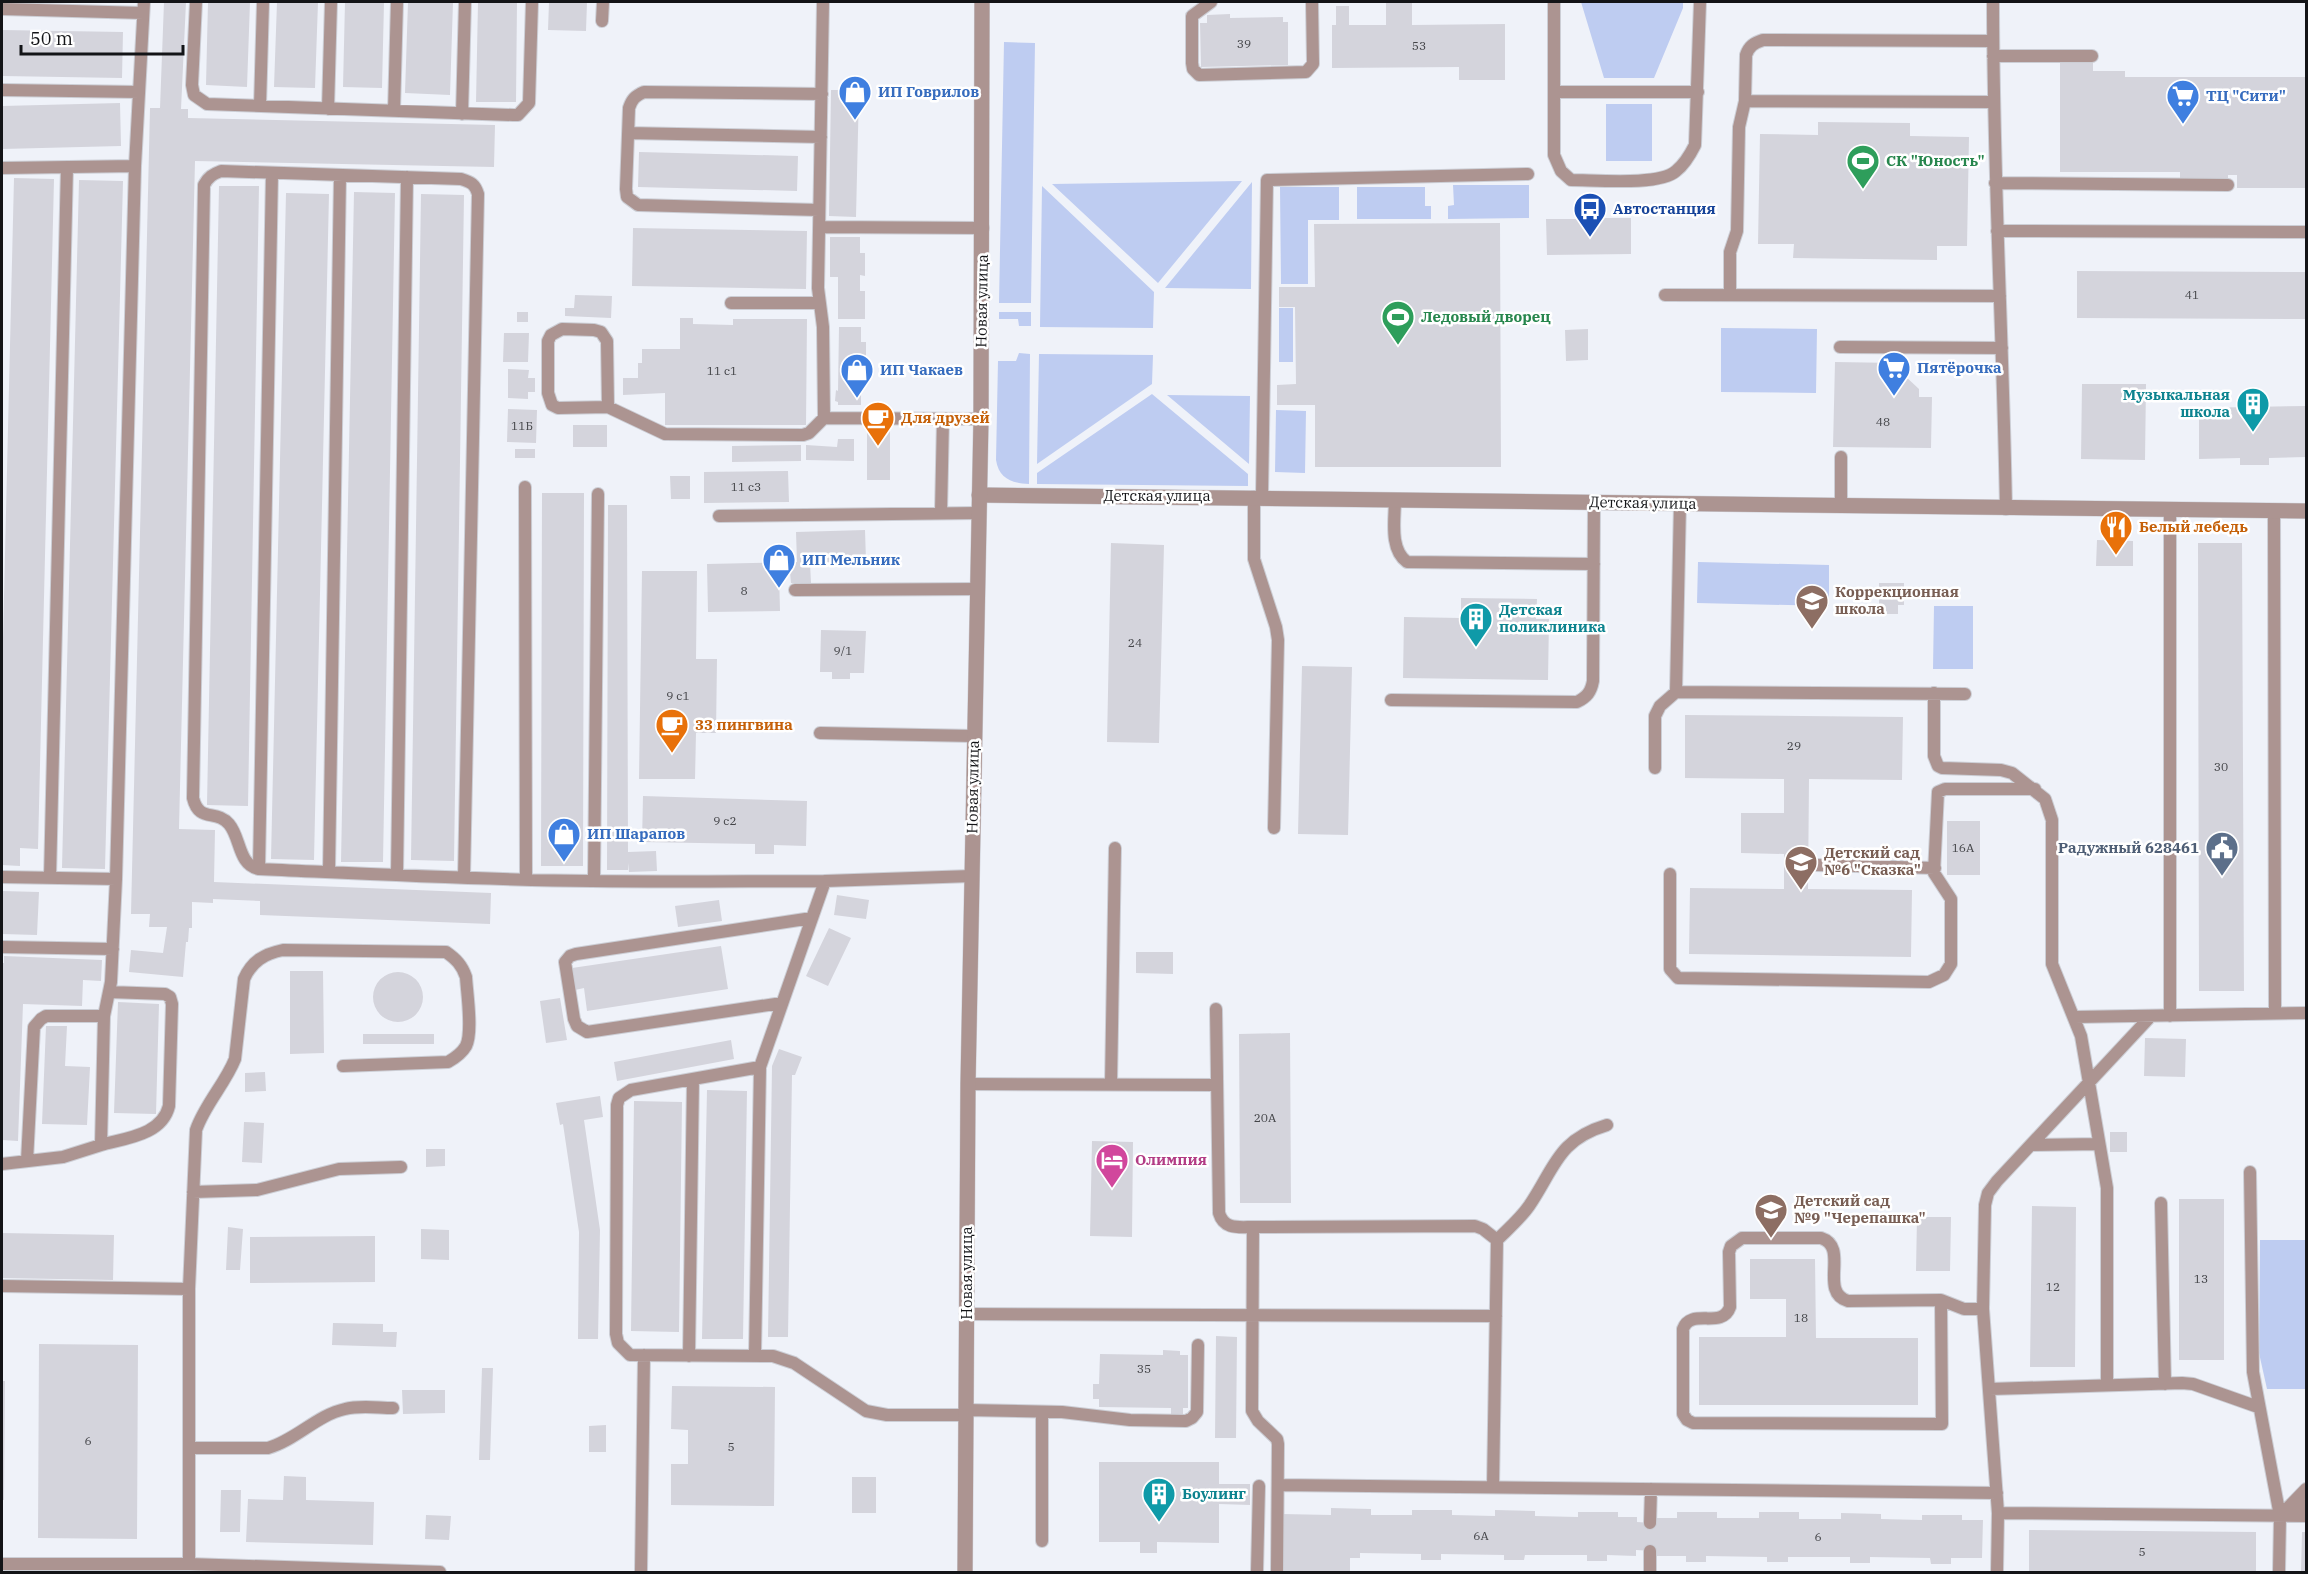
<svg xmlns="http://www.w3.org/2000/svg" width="2308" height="1574" font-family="'IBM Plex Serif',serif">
	<rect width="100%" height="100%" fill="#eff2f9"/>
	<!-- green -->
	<path fill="#beccf1" d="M1581,2H1683V8L1654,78H1604Z
		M1004,42L1035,43L1031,303H999Z
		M1606,104H1652V161H1606Z
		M1242,181L1158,283L1052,184Z
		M1252,182L1251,289L1165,288Z
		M1453,185H1529V218L1448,219V206L1454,205Z
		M1042,186L1154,292L1153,328L1040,327Z
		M1280,187H1339V220H1308V284H1281Z
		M1357,187H1425V206H1431V219H1357Z
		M1279,308H1293V362H1279Z
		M999,312H1031V326H1019L1018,319H999Z
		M1721,328L1817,329L1816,393L1721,392Z
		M1019,353L1030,354L1029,484C1012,483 999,479 996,460L998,361H1016Z
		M1039,354L1153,355L1152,384L1037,464Z
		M1152,394L1248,474V486L1037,484V473Z
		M1167,395L1250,396L1249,464Z
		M1276,410L1306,411L1305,473L1275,472Z
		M1698,562L1829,565V606L1697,603Z
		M1934,606H1973V669H1933Z
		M2260,1240H2306V1389H2267L2259,1353Z"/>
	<!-- building -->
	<path fill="#d4d4dc" d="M164,2H186L181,109H188V118L495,125L494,167L195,161L179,829L215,830L214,882L491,893L490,924L260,915V901L213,899V903L192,902V928H189L188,942H186L183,977L129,972L131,950L163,953L167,927H149L150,914H131L150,108H160Z
		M208,2H250L247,87L206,85Z
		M277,2H318L315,88L274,87Z
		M345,2H384L382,88L343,87Z
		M408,2H453L450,95L405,93Z
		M478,2H517L516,102H476Z
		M549,2H587L586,31L548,30Z
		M1386,2H1412V25L1505,24V80H1459V67L1332,68V25H1336V6H1349V25H1386Z
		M1230,14V18L1283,17V22H1288V65L1201,67L1200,23H1207V15Z
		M2,30L123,32L122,78L2,76Z
		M2060,61H2093V71H2125V77H2306V188H2237V175H2228V180H2180V172H2060Z
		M831,90H859L856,217L829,216Z
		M120,103L121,146L2,149V106Z
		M1818,122L1910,123V136L1969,137L1967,246H1937V260L1793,258L1794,244H1758L1760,134L1818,135Z
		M639,152L798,156L797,191L638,187Z
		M14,178L54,179L38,849L20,848V866L2,865V680Z
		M79,180L123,181L105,869L62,868Z
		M219,186H259L248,806L207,805Z
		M354,192L395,193L383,862H341Z
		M286,193L329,194L314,860L271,859Z
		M421,194L464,195L454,861L411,860Z
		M1580,209H1595V218H1631V254L1547,255L1546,219H1580Z
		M1500,223L1501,467H1315V405H1277V385L1296,384L1295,307H1279V287H1315L1314,224Z
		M633,228L807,231L806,289L632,286Z
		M830,237H860V253H865V276L860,275V291H865V319H838V277H830Z
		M2077,271L2306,272V319L2077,318Z
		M575,295L612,296L611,318L565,316V308H574Z
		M517,312H528V322H517Z
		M680,318H693V324L733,325V319H807L806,425H665V393L623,395V378H638V363H642V349H680Z
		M839,327H861V342H866V360H861V405H838V402L835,401L836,390L838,391Z
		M1588,329V360L1566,361L1565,330Z
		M504,333H529L528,362H503Z
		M1835,362L1897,363V375H1904L1919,389V397H1932L1931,448L1833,447Z
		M508,369L529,370L528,378H535V392H528V399L508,398Z
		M2082,384H2146L2145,460L2081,459Z
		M2306,406V457L2269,458V465H2240V458L2199,459V408Z
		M508,409L537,410L536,443L507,442Z
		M573,425H607V447H573Z
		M867,427H890V480H867Z
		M838,439H854V461L806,460V445L837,447Z
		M801,445V461L732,462V446Z
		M515,449H535V458H515Z
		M788,471L789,502L704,503V472Z
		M670,476H690V499H671Z
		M542,493H584L583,866H541Z
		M608,505H627L628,852L656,851L657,871L629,872L628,863V870H607Z
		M865,530L866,561L810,563L811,583H791L790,572H779L780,611L708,612L707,564L797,562L796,532Z
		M2097,540L2133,541V566H2096Z
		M1111,543L1164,545L1159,743L1107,742Z
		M2198,543H2242L2244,991H2199Z
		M642,571H697L696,659H717L716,733H696L695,779H639Z
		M1879,583H1904V605H1898V614H1879Z
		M1461,598L1537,599L1536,619H1549L1548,680L1403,678L1404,617L1461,618Z
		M821,630L866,631L864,673H850V679H832V672H820Z
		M1302,666L1352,667L1348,835L1298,834Z
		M1685,715L1903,717L1902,780L1809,779L1808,889L1912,890L1911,957L1689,954L1690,888L1784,889V854L1741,853V813H1784V779L1685,778Z
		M643,796L807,801L806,846L774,845V854H755V844L642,842Z
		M1947,821H1980V875H1947Z
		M2,891L39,892L37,935L2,934Z
		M837,895L869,900L866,919L834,915Z
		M719,900L722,921L678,927L675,906Z
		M829,928L851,938L828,986L806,976Z
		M721,946L728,989L587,1011L584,988L575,990L572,968Z
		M1136,952H1173V974L1136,973Z
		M4,956L102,960L101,981L83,980L82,1006L23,1004L18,1141L2,1140V963H4Z
		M290,971H323L324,1053L290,1054Z
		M373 997a25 25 0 1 1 50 0a25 25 0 1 1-50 0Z
		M560,998L567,1040L546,1043L540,1001Z
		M118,1002L159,1004L156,1114L114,1113Z
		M46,1026H67L65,1066L90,1067L87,1125L42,1124Z
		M1290,1033L1291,1203H1240L1239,1034Z
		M363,1034H434V1044H363Z
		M2145,1038L2186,1039L2185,1077L2144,1076Z
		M731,1040L734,1059L617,1081L614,1062Z
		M779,1049L802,1057L795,1075H792L788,1337H768L772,1066Z
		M265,1072L266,1091L245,1092V1073Z
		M707,1090L747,1091L743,1339H702Z
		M600,1096L603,1117L584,1120L600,1230L598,1339H578L579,1232L563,1124L560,1125L556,1103Z
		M634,1101L682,1102L679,1332L631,1331Z
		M244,1122L264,1123L262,1163L242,1162Z
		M2110,1132H2127V1152H2110Z
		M1092,1141L1133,1142L1132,1237L1090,1236Z
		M426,1149H445V1166L426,1167Z
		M2179,1199H2224V1360H2179Z
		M2032,1206L2076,1207L2075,1367H2030Z
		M1917,1217H1951L1950,1271H1916Z
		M228,1227L243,1229L240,1270H226Z
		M421,1229L449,1230V1260L421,1259Z
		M2,1233L114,1235L113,1280L2,1278Z
		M375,1236V1282L250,1283V1237Z
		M1750,1259H1815L1816,1338H1918V1405H1699V1337H1786V1299H1750Z
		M333,1323L383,1324V1332H397L396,1347L332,1345Z
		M1216,1336L1237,1337L1236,1438H1215Z
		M39,1344L138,1345L137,1539L38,1538Z
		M1163,1350L1180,1351V1355H1188V1408H1183V1414H1171V1408L1099,1407V1399H1093V1384H1099L1100,1354L1163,1355Z
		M482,1368H493L490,1460H479Z
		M2,1381H5L4,1500H2Z
		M672,1386L775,1387L774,1506L671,1505V1464H688V1430L671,1429Z
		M402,1390H445V1413L403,1414Z
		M606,1425V1452H589V1426Z
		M1099,1462H1219V1484H1250V1505L1219,1504V1543L1157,1542V1553H1140V1542H1099Z
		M284,1476L306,1477V1500L374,1502L373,1545L246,1542L248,1499L283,1500Z
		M852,1477H876V1513H852Z
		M221,1490H241L240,1532H220Z
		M1331,1508L1371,1509V1515H1412V1510H1452V1515L1495,1516V1510L1535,1511V1516L1578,1517V1512H1618V1517H1637V1522L1653,1523V1518H1677V1512H1717V1518H1759V1512H1799V1519H1841V1513L1881,1514V1519L1922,1520V1515H1962V1520H1983L1982,1558H1951V1564H1931L1930,1558L1870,1557V1563H1850V1557H1788V1562H1767V1557L1706,1556V1562H1686V1556H1653V1551L1636,1550V1556L1607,1555V1561H1587V1555H1525L1524,1560H1504V1555L1441,1554V1560H1421V1554L1360,1553V1558H1350V1572H1282V1514L1331,1515Z
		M426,1515L451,1516L449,1540L425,1539Z
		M2029,1530L2256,1532V1572H2029Z
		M2302,1532H2306V1572H2301Z"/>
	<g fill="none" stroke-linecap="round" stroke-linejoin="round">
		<!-- service casing -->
		<g stroke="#ccced5" stroke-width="14">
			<path id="service" d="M196,2L192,85L194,95L207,104L513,115H518L529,103L532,2
				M823,2L818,288L823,327L824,418
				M1211,2L1192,16V63L1193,69L1199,75L1306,72L1313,64L1312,2
				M1554,2V155L1561,171L1571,180C1595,180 1660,186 1676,171C1685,164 1690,155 1695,145L1700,2
				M1993,2C1993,171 2003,339 2006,509
				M2,9L143,13
				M602,21L603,2
				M1993,56H2092
				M2,90L139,92
				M1554,92H1698
				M1745,101L1994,102
				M260,106L263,2
				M328,109L331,2
				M394,111L397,2
				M462,114L465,2
				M628,133L821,137
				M2,168L135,166
				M1995,183L2228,185
				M819,210L638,205L627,197L626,189L629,108C632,99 635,96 644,92L822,94
				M819,227L983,228
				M1997,231L2306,232
				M1665,295L2000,296
				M1730,295V252L1737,231L1739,127L1745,101L1746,55C1749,46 1754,43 1763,40L1993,41
				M731,303H820
				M1840,347L2002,348
				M608,407L607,341L601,332L594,330L562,329L551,335L548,341V393L552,405L558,408L608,407L665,434L803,435L809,433L824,418L981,419
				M525,487L526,880
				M1254,497V559L1276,627L1278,640L1274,828
				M1262,497L1267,180L1528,174
				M1395,499C1395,519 1389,549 1407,562L1594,564
				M1841,506V457
				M2170,510V1016
				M2274,511L2275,1013
				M941,513L943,419
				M719,516L979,513
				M795,590L977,589
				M1676,692L1680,503
				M1934,693V756L1938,766L1942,768L2001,770L2012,773L2045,799L2052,820V964L2081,1036L2107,1188V1385
				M1391,700L1577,702C1587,697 1591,692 1593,681L1594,502
				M820,733L974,736
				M1655,768V716L1660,706L1676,692L1965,694
				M1816,865L1935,868
				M259,869L272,173
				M329,872L340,175
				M1670,874V969L1678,978L1929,982L1944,975L1951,964V899L1934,873L1938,792L1945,789H2035
				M397,875L407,177
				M2,877L116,879
				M50,878L67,167
				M464,878L478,194C475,184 471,182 461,179L221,171C213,174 208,177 204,185L193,798C199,823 216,809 229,824C241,838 238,865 259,869C370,874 481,880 592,881C670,882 748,881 825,881
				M594,881L598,494
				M2,947L113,949
				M782,1003L587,1032L577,1026L574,1019L565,962L570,956L576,954L812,918
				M1216,1009L1219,1213C1224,1230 1239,1227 1253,1227L1475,1226L1483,1229L1497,1240
				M2075,1017L2306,1013
				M760,1067L631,1090L619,1098L617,1105L616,1334L618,1343L630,1355L773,1356L794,1363L866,1411L887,1415H966
				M968,1084L1217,1085
				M1111,1085L1115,848
				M101,1145C126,1138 162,1135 169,1106L172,1004L170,997L165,994L109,992
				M2031,1145L2099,1144
				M27,1161L34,1027L41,1019L46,1016H104
				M2,1164L63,1157L101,1145L104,1016L111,982L116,879L135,166L144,2
				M2250,1172L2253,1372L2280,1516L2306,1505
				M193,1192L257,1190L339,1169L401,1167
				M2161,1203L2165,1384
				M1253,1227L1252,1411L1258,1421L1277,1439L1278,1444L1277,1572
				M2,1286L189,1289
				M1941,1300L1942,1424L1693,1423L1687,1420L1683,1414V1329C1691,1307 1722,1330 1730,1307L1729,1252L1731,1246L1742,1238H1821C1850,1247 1818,1292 1848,1301L1941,1300L1964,1309H1983
				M966,1314L1496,1316
				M689,1356L693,1079
				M755,1356L760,1067L825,881L972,876
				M1990,1389L2182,1383L2193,1384L2258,1407
				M966,1410L1062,1412L1130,1420L1186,1421L1192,1418L1197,1412L1198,1345
				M1042,1412V1541
				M189,1448H268C296,1440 317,1415 345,1409C360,1405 378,1408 393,1408
				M1278,1485L1997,1493
				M1493,1487L1497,1240C1508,1229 1520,1219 1529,1206C1555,1168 1557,1140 1607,1125
				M1998,1513L2306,1516
				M1650,1523L1651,1489
				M2,1564H189L440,1572
				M189,1564V1289L196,1130C205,1104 225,1084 235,1059L244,979C252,961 264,954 283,950L446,952C456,959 462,965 466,977C467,994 473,1032 466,1046C462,1053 455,1058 448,1062L343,1066
				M641,1572L644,1355
				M1257,1572L1259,1486
				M1650,1572V1551
				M1997,1572L1998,1513L1983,1309L1985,1205L1988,1193L1997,1181L2151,1016
				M2279,1572L2280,1516L2306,1489"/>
		</g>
		<!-- minor casing -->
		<g stroke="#ccced5" stroke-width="16">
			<path id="minor" d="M979,495L2306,511"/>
		</g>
		<!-- tertiary casing -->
		<g stroke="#ccced5" stroke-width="16">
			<path id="tertiary" d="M965,1572L968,1084L981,419L982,2"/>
		</g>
		<!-- service -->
		<use href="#service" stroke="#ac9491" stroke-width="12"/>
		<!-- minor -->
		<use href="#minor" stroke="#ac9491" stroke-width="15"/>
		<!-- tertiary -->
		<use href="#tertiary" stroke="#ac9491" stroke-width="15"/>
	</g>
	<!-- icons -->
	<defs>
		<g id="shop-pin" transform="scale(1.725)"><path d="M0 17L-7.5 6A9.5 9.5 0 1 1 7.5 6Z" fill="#3f7fe0" stroke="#fff"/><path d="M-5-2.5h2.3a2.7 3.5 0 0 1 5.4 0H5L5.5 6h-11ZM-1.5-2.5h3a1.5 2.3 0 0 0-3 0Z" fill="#fff"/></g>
		<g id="supermarket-pin" transform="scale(1.725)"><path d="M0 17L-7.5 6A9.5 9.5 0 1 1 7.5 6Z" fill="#3f7fe0" stroke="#fff"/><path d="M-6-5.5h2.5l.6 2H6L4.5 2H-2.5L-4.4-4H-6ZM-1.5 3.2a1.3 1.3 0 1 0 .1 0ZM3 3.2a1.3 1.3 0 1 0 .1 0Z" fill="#fff"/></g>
		<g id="stadium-pin" transform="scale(1.725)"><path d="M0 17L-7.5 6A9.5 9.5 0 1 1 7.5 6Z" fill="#2e9e5b" stroke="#fff"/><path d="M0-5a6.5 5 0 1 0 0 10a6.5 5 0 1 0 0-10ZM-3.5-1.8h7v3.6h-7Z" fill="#fff"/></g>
		<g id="bus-pin" transform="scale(1.725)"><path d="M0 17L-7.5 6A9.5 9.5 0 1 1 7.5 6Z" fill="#1a4fb4" stroke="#fff"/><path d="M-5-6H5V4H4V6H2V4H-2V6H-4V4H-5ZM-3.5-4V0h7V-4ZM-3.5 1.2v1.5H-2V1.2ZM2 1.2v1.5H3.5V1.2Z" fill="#fff"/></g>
		<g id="building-pin" transform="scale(1.725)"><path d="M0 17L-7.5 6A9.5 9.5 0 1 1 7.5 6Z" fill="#0f9aa8" stroke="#fff"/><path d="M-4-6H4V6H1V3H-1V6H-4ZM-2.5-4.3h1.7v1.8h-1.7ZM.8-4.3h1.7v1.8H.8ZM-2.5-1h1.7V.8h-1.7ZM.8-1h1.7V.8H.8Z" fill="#fff"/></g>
		<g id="cafe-pin" transform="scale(1.725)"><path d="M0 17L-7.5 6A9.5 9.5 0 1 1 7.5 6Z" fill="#e8710a" stroke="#fff"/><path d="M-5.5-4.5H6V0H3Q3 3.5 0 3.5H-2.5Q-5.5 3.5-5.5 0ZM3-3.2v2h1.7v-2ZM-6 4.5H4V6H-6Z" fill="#fff"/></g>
		<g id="restaurant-pin" transform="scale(1.725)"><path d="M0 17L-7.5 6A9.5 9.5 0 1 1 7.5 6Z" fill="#e8710a" stroke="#fff"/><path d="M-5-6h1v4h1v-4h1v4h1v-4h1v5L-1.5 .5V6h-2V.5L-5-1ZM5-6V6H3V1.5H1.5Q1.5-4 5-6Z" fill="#fff"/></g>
		<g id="school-pin" transform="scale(1.725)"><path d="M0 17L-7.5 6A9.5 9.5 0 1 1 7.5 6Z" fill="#8d6e63" stroke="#fff"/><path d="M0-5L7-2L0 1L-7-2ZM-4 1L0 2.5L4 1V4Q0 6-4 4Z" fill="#fff"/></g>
		<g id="civic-pin" transform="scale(1.725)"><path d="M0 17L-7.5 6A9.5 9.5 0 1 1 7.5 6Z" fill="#5c6f8a" stroke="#fff"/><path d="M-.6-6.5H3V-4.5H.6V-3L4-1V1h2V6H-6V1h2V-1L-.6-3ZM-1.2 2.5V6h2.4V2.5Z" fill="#fff"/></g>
		<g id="hotel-pin" transform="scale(1.725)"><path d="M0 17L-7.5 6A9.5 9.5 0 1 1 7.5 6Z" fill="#d1479c" stroke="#fff"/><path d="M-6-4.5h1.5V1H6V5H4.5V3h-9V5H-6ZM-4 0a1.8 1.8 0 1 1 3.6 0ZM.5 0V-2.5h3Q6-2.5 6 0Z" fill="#fff"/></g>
	</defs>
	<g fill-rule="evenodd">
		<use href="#shop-pin" x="855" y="92"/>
		<use href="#supermarket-pin" x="2183" y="96"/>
		<use href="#stadium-pin" x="1863" y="161"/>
		<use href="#bus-pin" x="1590" y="209"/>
		<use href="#stadium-pin" x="1398" y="317"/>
		<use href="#supermarket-pin" x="1894" y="368"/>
		<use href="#shop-pin" x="857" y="370"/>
		<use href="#building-pin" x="2253" y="404"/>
		<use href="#cafe-pin" x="878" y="418"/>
		<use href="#restaurant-pin" x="2116" y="527"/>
		<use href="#shop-pin" x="779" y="560"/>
		<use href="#school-pin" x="1812" y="601"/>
		<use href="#building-pin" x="1476" y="619"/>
		<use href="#cafe-pin" x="672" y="725"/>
		<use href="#shop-pin" x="564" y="834"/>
		<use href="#civic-pin" x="2222" y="848"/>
		<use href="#school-pin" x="1801" y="862"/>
		<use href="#hotel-pin" x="1112" y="1160"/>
		<use href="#school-pin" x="1771" y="1210"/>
		<use href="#building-pin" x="1159" y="1494"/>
	</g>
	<g text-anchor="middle" stroke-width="5" stroke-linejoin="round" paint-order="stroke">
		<!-- number labels -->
		<g font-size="12" fill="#434448">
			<text x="1244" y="48">39</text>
			<text x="1419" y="50">53</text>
			<text x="2192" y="299">41</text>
			<text x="722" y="375">11 с1</text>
			<text x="1883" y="426">48</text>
			<text x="522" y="430">11Б</text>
			<text x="746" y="491">11 с3</text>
			<text x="744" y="595">8</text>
			<text x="1135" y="647">24</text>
			<text x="843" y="655">9/1</text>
			<text x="678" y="700">9 с1</text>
			<text x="1794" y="750">29</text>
			<text x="2221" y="771">30</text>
			<text x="725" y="825">9 с2</text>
			<text x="1963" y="852">16А</text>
			<text x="1265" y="1122">20А</text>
			<text x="2201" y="1283">13</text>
			<text x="2053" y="1291">12</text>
			<text x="1801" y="1322">18</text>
			<text x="1144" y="1373">35</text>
			<text x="88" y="1445">6</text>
			<text x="731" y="1451">5</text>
			<text x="1481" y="1540">6А</text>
			<text x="1818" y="1541">6</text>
			<text x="2142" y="1556">5</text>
		</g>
		<!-- shop labels -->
		<g font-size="15" font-weight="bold" fill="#366cbe" stroke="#fff" text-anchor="start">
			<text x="878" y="97">ИП Говрилов</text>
			<text x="2206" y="101">ТЦ "Сити"</text>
			<text x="1917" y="373">Пятёрочка</text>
			<text x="880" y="375">ИП Чакаев</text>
			<text x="802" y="565">ИП Мельник</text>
			<text x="587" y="839">ИП Шарапов</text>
		</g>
		<!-- leisure labels -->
		<g font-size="15" font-weight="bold" fill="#27864d" stroke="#fff" text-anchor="start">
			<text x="1886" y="166">СК "Юность"</text>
			<text x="1421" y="322">Ледовый дворец</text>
		</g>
		<!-- transit labels -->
		<g font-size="15" font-weight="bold" fill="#164399" stroke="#fff" text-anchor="start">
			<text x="1613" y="214">Автостанция</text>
		</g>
		<!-- street labels -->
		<g font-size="15" fill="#131417" stroke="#fff">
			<text transform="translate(982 301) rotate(-89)" y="5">Новая улица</text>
			<text x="1157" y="501">Детская улица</text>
			<text transform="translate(1643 503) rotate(1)" y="5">Детская улица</text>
			<text transform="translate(973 787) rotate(-89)" y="5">Новая улица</text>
			<text transform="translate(967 1273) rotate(-90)" y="5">Новая улица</text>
		</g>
		<!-- culture labels -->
		<g font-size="15" font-weight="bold" fill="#0d838f" stroke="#fff" text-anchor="start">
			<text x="2230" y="400" text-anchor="end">Музыкальная<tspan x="2230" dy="17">школа</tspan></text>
			<text x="1499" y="615">Детская<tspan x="1499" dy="17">поликлиника</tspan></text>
			<text x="1182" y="1499">Боулинг</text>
		</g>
		<!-- food labels -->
		<g font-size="15" font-weight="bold" fill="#c56008" stroke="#fff" text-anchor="start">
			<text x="901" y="423">Для друзей</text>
			<text x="2139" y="532">Белый лебедь</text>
			<text x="695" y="730">33 пингвина</text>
		</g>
		<!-- education labels -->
		<g font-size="15" font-weight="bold" fill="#785e54" stroke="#fff" text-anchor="start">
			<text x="1835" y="597">Коррекционная<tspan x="1835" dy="17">школа</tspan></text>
			<text x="1824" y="858">Детский сад<tspan x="1824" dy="17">№6 "Сказка"</tspan></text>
			<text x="1794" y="1206">Детский сад<tspan x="1794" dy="17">№9 "Черепашка"</tspan></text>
		</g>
		<!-- service labels -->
		<g font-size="15" font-weight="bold" fill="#4e5e75" stroke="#fff" text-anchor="end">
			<text x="2199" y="853">Радужный 628461</text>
		</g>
		<!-- hotel labels -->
		<g font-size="15" font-weight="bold" fill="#b23c85" stroke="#fff" text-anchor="start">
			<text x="1135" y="1165">Олимпия</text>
		</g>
	</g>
	<!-- border -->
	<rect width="2308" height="1574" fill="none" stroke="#131417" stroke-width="6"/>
	<!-- scale -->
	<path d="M21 45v9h162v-9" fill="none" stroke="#131417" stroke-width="3"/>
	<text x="30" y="45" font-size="18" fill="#131417" stroke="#ffffff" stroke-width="4.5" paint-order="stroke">50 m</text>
</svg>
